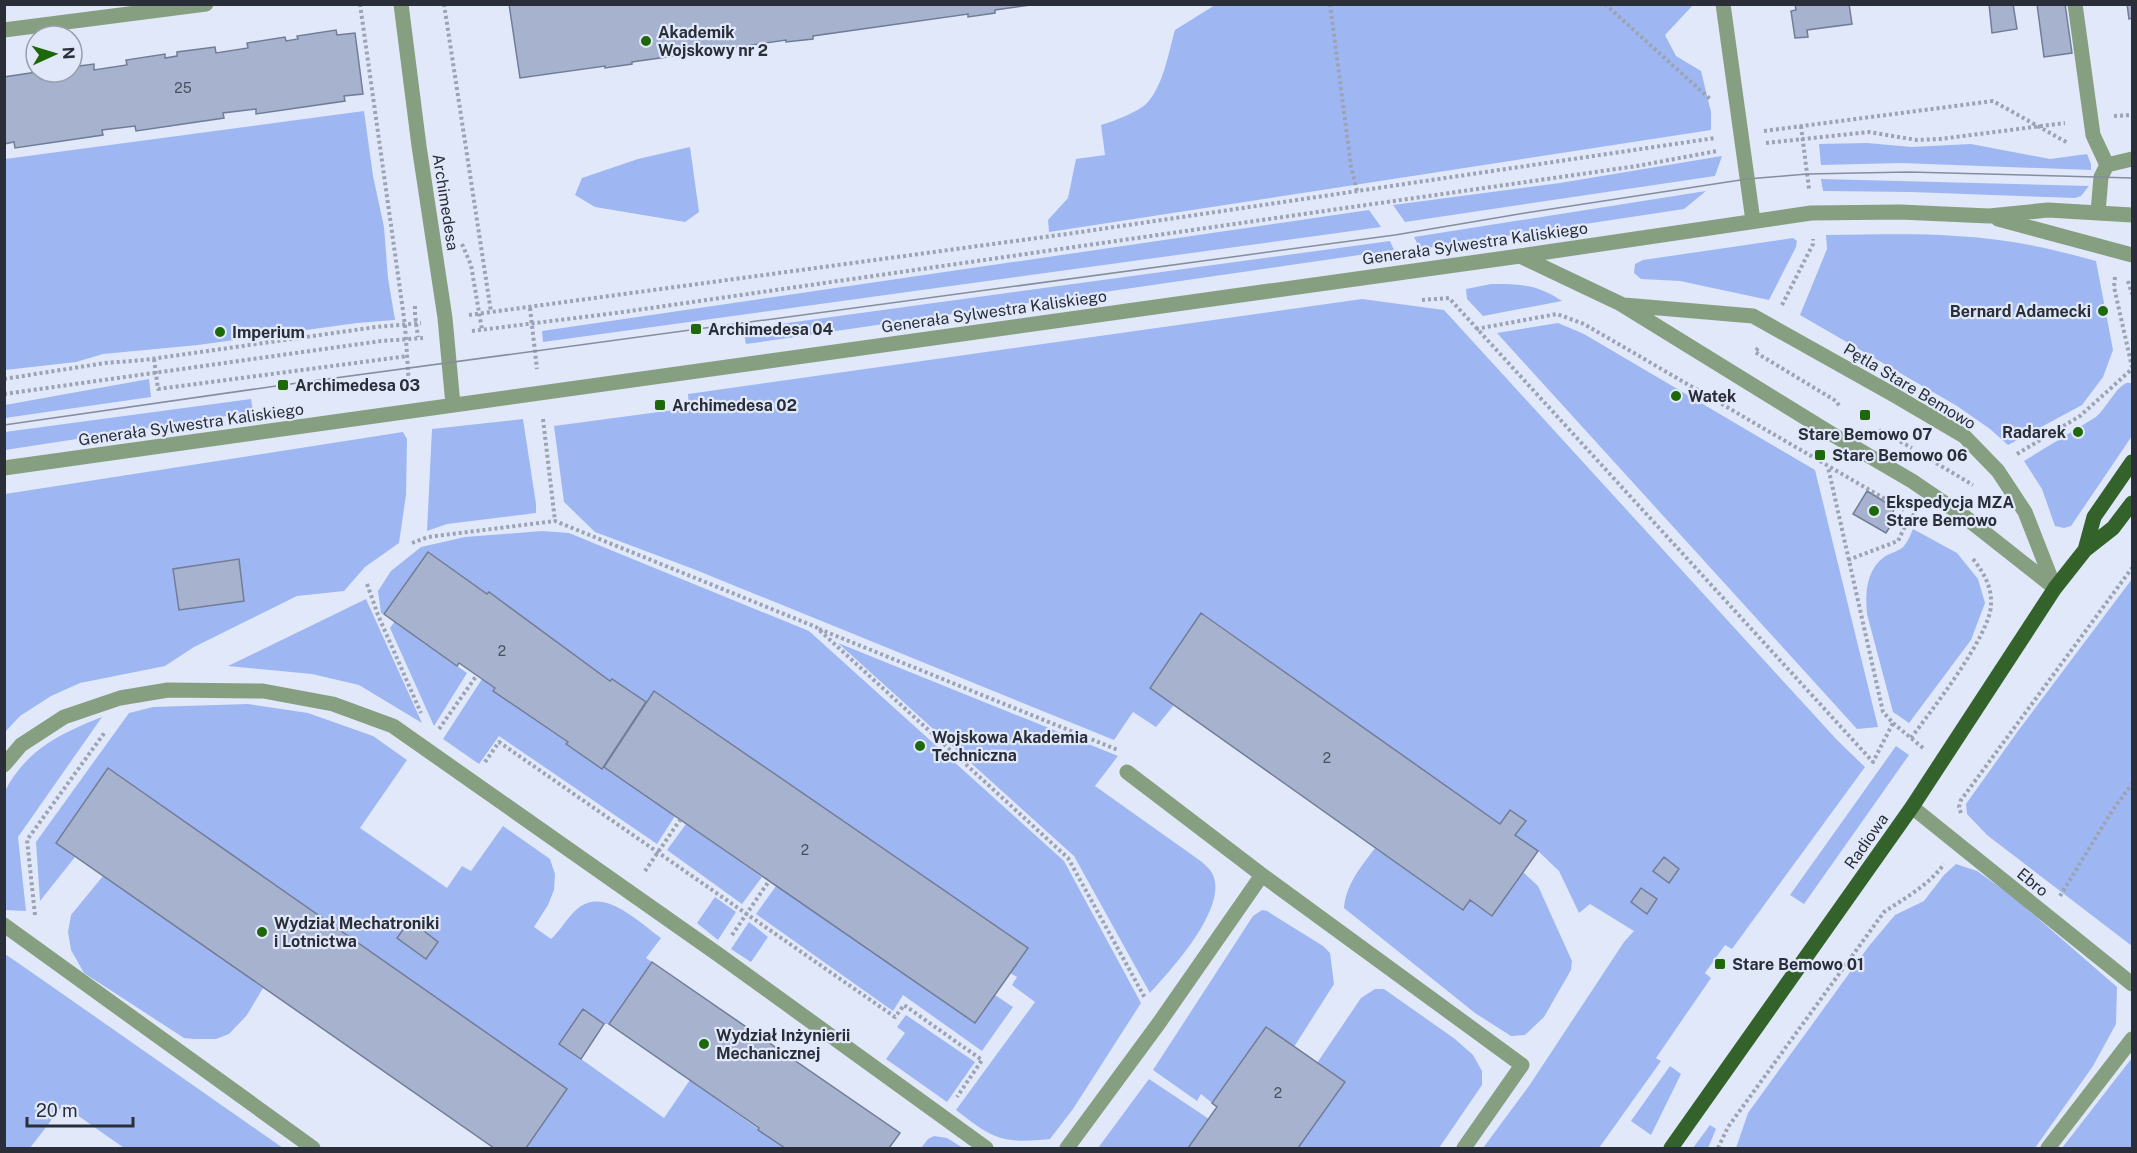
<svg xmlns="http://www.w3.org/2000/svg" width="2137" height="1153" font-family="'Public Sans',sans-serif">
	<rect width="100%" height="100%" fill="#e0e8fa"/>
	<!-- green -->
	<path fill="#9eb7f3" d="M1215,5H1693L1665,35L1676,56L1701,71L1711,112V130L1049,232L1048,220L1068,198L1076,159L1105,155L1101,125C1114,121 1139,112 1148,102C1164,83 1168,54 1175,30Z
		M364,111L373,176L384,227L388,278L395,320L357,323L198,345L103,354L76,362L5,370V159Z
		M1867,143L1912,147L1971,144L2050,159L2087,154L2091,164V170L1901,163L1821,165L1819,144Z
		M690,147L699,212L685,222L595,207L575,195L582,178L638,159Z
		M1722,156L1715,176L1405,222L1393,205L1560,183Z
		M1821,179L2089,186L2081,196L2075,198L1911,192L1823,191Z
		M1706,191L1684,209L1420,249L1414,237Z
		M1369,210L1381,227L543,342L542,331Z
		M1826,235C1869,235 1913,233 1955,236C2004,238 2050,248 2096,261L2113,350L2103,377L2082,405L2008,445L1990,429L1957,406L1800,315L1827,249Z
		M1793,238L1797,241L1796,247L1769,300L1680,281L1641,279L1634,273L1635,264L1643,260Z
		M1390,241L1394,250L746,344L743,329Z
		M1491,284C1520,284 1537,284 1562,301L1483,316L1467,299L1466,289Z
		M1362,299L1444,310L1837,740L1865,767L1732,949L1725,945L1705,973L1711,978L1656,1058L1661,1061L1599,1148H1483L1529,1086L1624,942L1634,931L1590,904L1579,913L1559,871L1538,851L1515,835L1525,821L1510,810L1500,824L1202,613L1150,687L1174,705L1156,727L1133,712L1114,740L696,570L595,532L564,502L554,426L689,408L688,394Z
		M1558,323L1584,334L1815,470L1878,727L1857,729L1497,333Z
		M149,379L151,397L5,418V405Z
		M2126,383H2132V436L2071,526L2064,528L2055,526L2042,489L2024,461L2096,417C2107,407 2114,390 2126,383Z
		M251,399L253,412L5,450V432Z
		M523,419L536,504V513L447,524L427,531L432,429Z
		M403,432L407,439L406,495L399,543L365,567L344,591L297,596L194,647L165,666L80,683L51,696L20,716L5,732V494Z
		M1913,529L1957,553L1978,579L1985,603L1971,640L1909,723L1893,712L1867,614C1865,593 1866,571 1884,557C1890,553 1900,551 1904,546C1908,541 1911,534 1913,529Z
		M542,531L569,533L809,631L1064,861L1141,1003L1073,1109L1050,1139C1002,1144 993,1139 956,1110L1035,1002L1012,985L1017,977L1010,973L1028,948L654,691L646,702L612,679L610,681L490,592L487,594L428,552L384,614L381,613L378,591L391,571L421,547L465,537Z
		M2132,579V946L1987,835L1967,814L1966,804L2018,731Z
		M366,599L422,723L359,685L312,674L228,666Z
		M395,621L467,673L434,726L390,628Z
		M838,643L1118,756L1095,786L1202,862C1205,865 1210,869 1212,873C1230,906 1171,970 1150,993L1074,856Z
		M482,679L495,688L494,691L568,742L566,744L602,768L604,767L675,816L657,844L499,736L479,764L443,739Z
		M248,704L308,713L373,736L407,760L360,828L447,888L462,866L471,871L503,826L550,859L555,874L554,890L548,905L534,927L551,939C561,930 566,919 576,910C603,885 638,922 661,938L646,958L652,962L609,1024H604L583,1010L560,1044L664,1118L690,1080L785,1148H526L566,1090L108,768L56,843L75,857L40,901L36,842L129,713L153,707Z
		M102,717L18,837L26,911L5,910V791C26,750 61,733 102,717Z
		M1896,746L1909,755L1804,904L1790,895Z
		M686,824L762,877L742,904L667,850Z
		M1375,848L1463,909L1470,900L1492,915L1523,872L1538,886L1572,961L1571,970L1544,1017L1525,1035L1511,1036L1475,1013L1344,908C1346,884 1361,867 1375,848Z
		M1956,864L1977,871L2012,896L2117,987L2116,1024L2093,1066L2035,1148H1736L1748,1113L1869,946L1895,915L1924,901L1944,875Z
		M103,876L263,988L247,1015L229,1034L216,1039H194L184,1038L84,973L71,950L68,932L71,915Z
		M776,886L975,1023L995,995L1013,1007L982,1051L903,995L893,1011L756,914Z
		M715,897L736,912L718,940L697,923Z
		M1262,910L1267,911L1323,946L1330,953L1334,984L1294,1047L1266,1028L1212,1103L1201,1094L1197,1101L1153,1070L1253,916Z
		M749,922L768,937L751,962L731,949Z
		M5,954L24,967L283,1148H124L63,1105L30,1148H5Z
		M1375,989H1384L1455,1039L1473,1055L1482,1071V1085L1439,1148H1298L1344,1083L1317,1063L1361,998Z
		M906,1015L975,1062L947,1102L886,1059L905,1033L897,1027Z
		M2132,1058V1148H2062Z
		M1670,1066L1681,1074L1651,1135L1631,1121Z
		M1149,1079L1209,1119L1188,1148H1098Z
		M1710,1125L1716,1129L1708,1148H1693Z
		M934,1136L947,1138L963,1148H921L928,1139Z"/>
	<!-- building -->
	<path fill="#a6b2ce" stroke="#717d97" stroke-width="1.5" d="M509,4H1037L995,10V13L968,17V14L813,36V39L786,42V40L632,62V64L605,68V66L520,78Z
		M1795,4H1849L1852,24L1807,30L1808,37L1795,38L1791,11L1796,10Z
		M1989,4H2013L2017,29L1992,33Z
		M2037,4H2065L2072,53L2044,57Z
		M2127,4H2132V18L2129,19Z
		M336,30L337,35L355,33L363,94L344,96L345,101L256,114V109L223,113L224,118L136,131L135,126L102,130L103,135L15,148L14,142L4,144V77L37,72H43V75L55,72H72V67L94,64V70L127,65L126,60L165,54V58L177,56V52L215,47L216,53L248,48L247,43L285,37L286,41L298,39L297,36Z
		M1867,491L1895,508L1889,519L1893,522L1886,533L1853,514Z
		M428,552L487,594L489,592L610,681L612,679L646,702L602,769L566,744L568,742L493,691L495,688L482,679L459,663L457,666L384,614Z
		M239,559L244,601L179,610L173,569Z
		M1201,613L1500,824L1510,810L1526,821L1515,835L1538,851L1492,916L1470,900L1463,910L1150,688Z
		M654,691L1028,948L975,1023L604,767Z
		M108,768L567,1089L526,1148H494L56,843Z
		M1664,857L1679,869L1669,883L1653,871Z
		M1641,888L1657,899L1647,914L1631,902Z
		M410,920L438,942L426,959L397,938Z
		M652,962L900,1133L889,1148H785L758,1130L759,1128L609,1024Z
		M583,1009L604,1024L581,1059L559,1044Z
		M1266,1027L1345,1082L1298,1148H1188L1217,1107L1212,1103Z"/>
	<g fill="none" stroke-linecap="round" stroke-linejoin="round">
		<!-- path -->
		<path stroke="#9ca3b2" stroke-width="4" stroke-dasharray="3 3" stroke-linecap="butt" d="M360,4L405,325L409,385H407
			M444,4L491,312
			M1330,4L1351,166L1357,191
			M1605,4L1710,99
			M2114,116L2132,115
			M1801,126L1809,189
			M1764,131L1993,101L2068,143
			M1766,143L1869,132L1917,140L1940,139L2065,123
			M462,244L471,265L482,330
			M2115,277L2114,287L2132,367
			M2128,281L2132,294
			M1422,300L1449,298L1873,762L1893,723L1883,712L1828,467
			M1782,305L1813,244V239
			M415,306V315L418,337
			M530,308L537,369
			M469,315L1074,233L1715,138
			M1476,329L1557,314L1584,324L1904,510
			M472,331L623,312L1637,166L1717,151
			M1758,348L1755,352L1836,401L1840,407
			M154,359L158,389L408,356
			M4,379L105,363L144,360L376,327L421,323
			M4,394L381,341L423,338
			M543,419L555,521
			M1879,430L1912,448
			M2017,454L2080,416L2132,369
			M1931,460L1973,485
			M412,543L428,537L555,521L816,627L1068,858L1145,998
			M1848,560L1898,541L1911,514L1914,516
			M367,584L378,615L421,713
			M819,629L1118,750
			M1893,723L1923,748
			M439,729L477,675
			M1911,738C1931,711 1990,636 1991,605C1992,587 1984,573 1973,559
			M485,762L499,742L895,1017L904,1005L982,1060L957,1097
			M1961,813L1959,807L1961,800L2132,568
			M645,871L680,820
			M2060,896L2112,811L2132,784
			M35,915L27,840L105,732
			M732,935L769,881
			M1718,1148L1728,1127L1884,912C1905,898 1929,885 1944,864"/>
		<!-- minor -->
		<path stroke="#869f81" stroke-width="15" d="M401,4L419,146L445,318L453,405
			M1723,4L1753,221
			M2075,4L2093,135L2107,165
			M4,30L206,4
			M2098,212L2101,177L2107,165L2132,159
			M1998,219L2132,255
			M1520,256L1621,304L1835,436L1912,481L1965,517L2055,588
			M1624,305L1753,316L1894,395L1964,436L1998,471L2025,512L2054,586
			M4,468L1520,256L1811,213L1900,212L1989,216L2048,210L2132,215
			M4,765L21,745L64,717L120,698L168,690L263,691L333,704L393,726L719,955L986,1148
			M1127,772L1262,875L1522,1065L1464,1148
			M1912,807L2132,984
			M4,925L313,1148
			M1067,1148L1159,1023L1262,875
			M2048,1148L2132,1039"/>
		<!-- major -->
		<path stroke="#34622b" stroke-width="15" d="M2085,550L2094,517L2132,462
			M1671,1148L1912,807L2055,588L2085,550L2113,528L2132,503"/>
		<!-- tram -->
		<path stroke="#868d9b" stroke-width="1.5" d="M4,425L283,385L1395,235L1525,213L1747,179L1807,174L1909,172L2132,178"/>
	</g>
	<!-- markers -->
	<g fill="#1d6909" stroke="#e0e8fa" stroke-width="2">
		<circle cx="646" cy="41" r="6"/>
		<circle cx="2103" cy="311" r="6"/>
		<rect x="690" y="323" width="12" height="12" rx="3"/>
		<circle cx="220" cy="332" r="6"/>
		<rect x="277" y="379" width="12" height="12" rx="3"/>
		<circle cx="1676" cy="396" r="6"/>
		<rect x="654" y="399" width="12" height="12" rx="3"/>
		<rect x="1859" y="409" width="12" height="12" rx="3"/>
		<circle cx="2078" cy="432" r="6"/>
		<rect x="1814" y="449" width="12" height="12" rx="3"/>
		<circle cx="1874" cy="511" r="6"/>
		<circle cx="920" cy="746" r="6"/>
		<circle cx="262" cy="932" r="6"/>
		<rect x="1714" y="958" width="12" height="12" rx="3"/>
		<circle cx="704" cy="1044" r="6"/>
	</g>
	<g text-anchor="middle" stroke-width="4.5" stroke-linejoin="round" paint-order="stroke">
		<!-- number labels -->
		<g font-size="14" fill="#484f5e">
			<text x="183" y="93">25</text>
			<text x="502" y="656">2</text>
			<text x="1327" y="763">2</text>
			<text x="805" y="855">2</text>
			<text x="1278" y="1098">2</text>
		</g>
		<!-- poi labels -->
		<g font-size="16" font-weight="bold" fill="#292e39" stroke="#e0e8fa" text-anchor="start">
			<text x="658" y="38">Akademik<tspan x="658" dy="18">Wojskowy nr 2</tspan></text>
			<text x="2091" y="317" text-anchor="end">Bernard Adamecki</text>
			<text x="708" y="335">Archimedesa 04</text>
			<text x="232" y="338">Imperium</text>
			<text x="295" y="391">Archimedesa 03</text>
			<text x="1688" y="402">Watek</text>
			<text x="672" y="411">Archimedesa 02</text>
			<text x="2066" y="438" text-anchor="end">Radarek</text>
			<text x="1865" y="440" text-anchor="middle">Stare Bemowo 07</text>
			<text x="1832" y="461">Stare Bemowo 06</text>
			<text x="1886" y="508">Ekspedycja MZA<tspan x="1886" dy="18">Stare Bemowo</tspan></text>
			<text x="932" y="743">Wojskowa Akademia<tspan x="932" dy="18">Techniczna</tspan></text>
			<text x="274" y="929">Wydział Mechatroniki<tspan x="274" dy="18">i Lotnictwa</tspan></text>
			<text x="1732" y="970">Stare Bemowo 01</text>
			<text x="716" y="1041">Wydział Inżynierii<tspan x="716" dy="18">Mechanicznej</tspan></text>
		</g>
		<!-- street labels -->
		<g font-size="16" fill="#292e39" stroke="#e0e8fa">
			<text transform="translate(446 202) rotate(81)" y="6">Archimedesa</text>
			<text transform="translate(1475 243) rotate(-8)" y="6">Generała Sylwestra Kaliskiego</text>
			<text transform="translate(994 311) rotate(-8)" y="6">Generała Sylwestra Kaliskiego</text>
			<text transform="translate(1910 386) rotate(31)" y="6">Pętla Stare Bemowo</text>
			<text transform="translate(191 424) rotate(-8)" y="6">Generała Sylwestra Kaliskiego</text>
			<text transform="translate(1866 841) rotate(-55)" y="6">Radiowa</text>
			<text transform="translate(2033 882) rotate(39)" y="6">Ebro</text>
		</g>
	</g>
	<!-- border -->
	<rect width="2137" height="1153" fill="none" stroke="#292e39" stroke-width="12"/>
	<!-- north arrow -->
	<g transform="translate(54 54) rotate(86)"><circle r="28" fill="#e0e8fa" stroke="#979ead" stroke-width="1.5"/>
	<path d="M0-4.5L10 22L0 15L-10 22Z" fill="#1d6909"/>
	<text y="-9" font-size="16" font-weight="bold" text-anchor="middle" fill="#292e39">N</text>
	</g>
	<!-- scale -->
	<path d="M27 1117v9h106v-9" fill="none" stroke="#292e39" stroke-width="3"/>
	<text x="36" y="1117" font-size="18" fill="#292e39" stroke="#e0e8fa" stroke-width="4.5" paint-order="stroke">20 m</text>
</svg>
